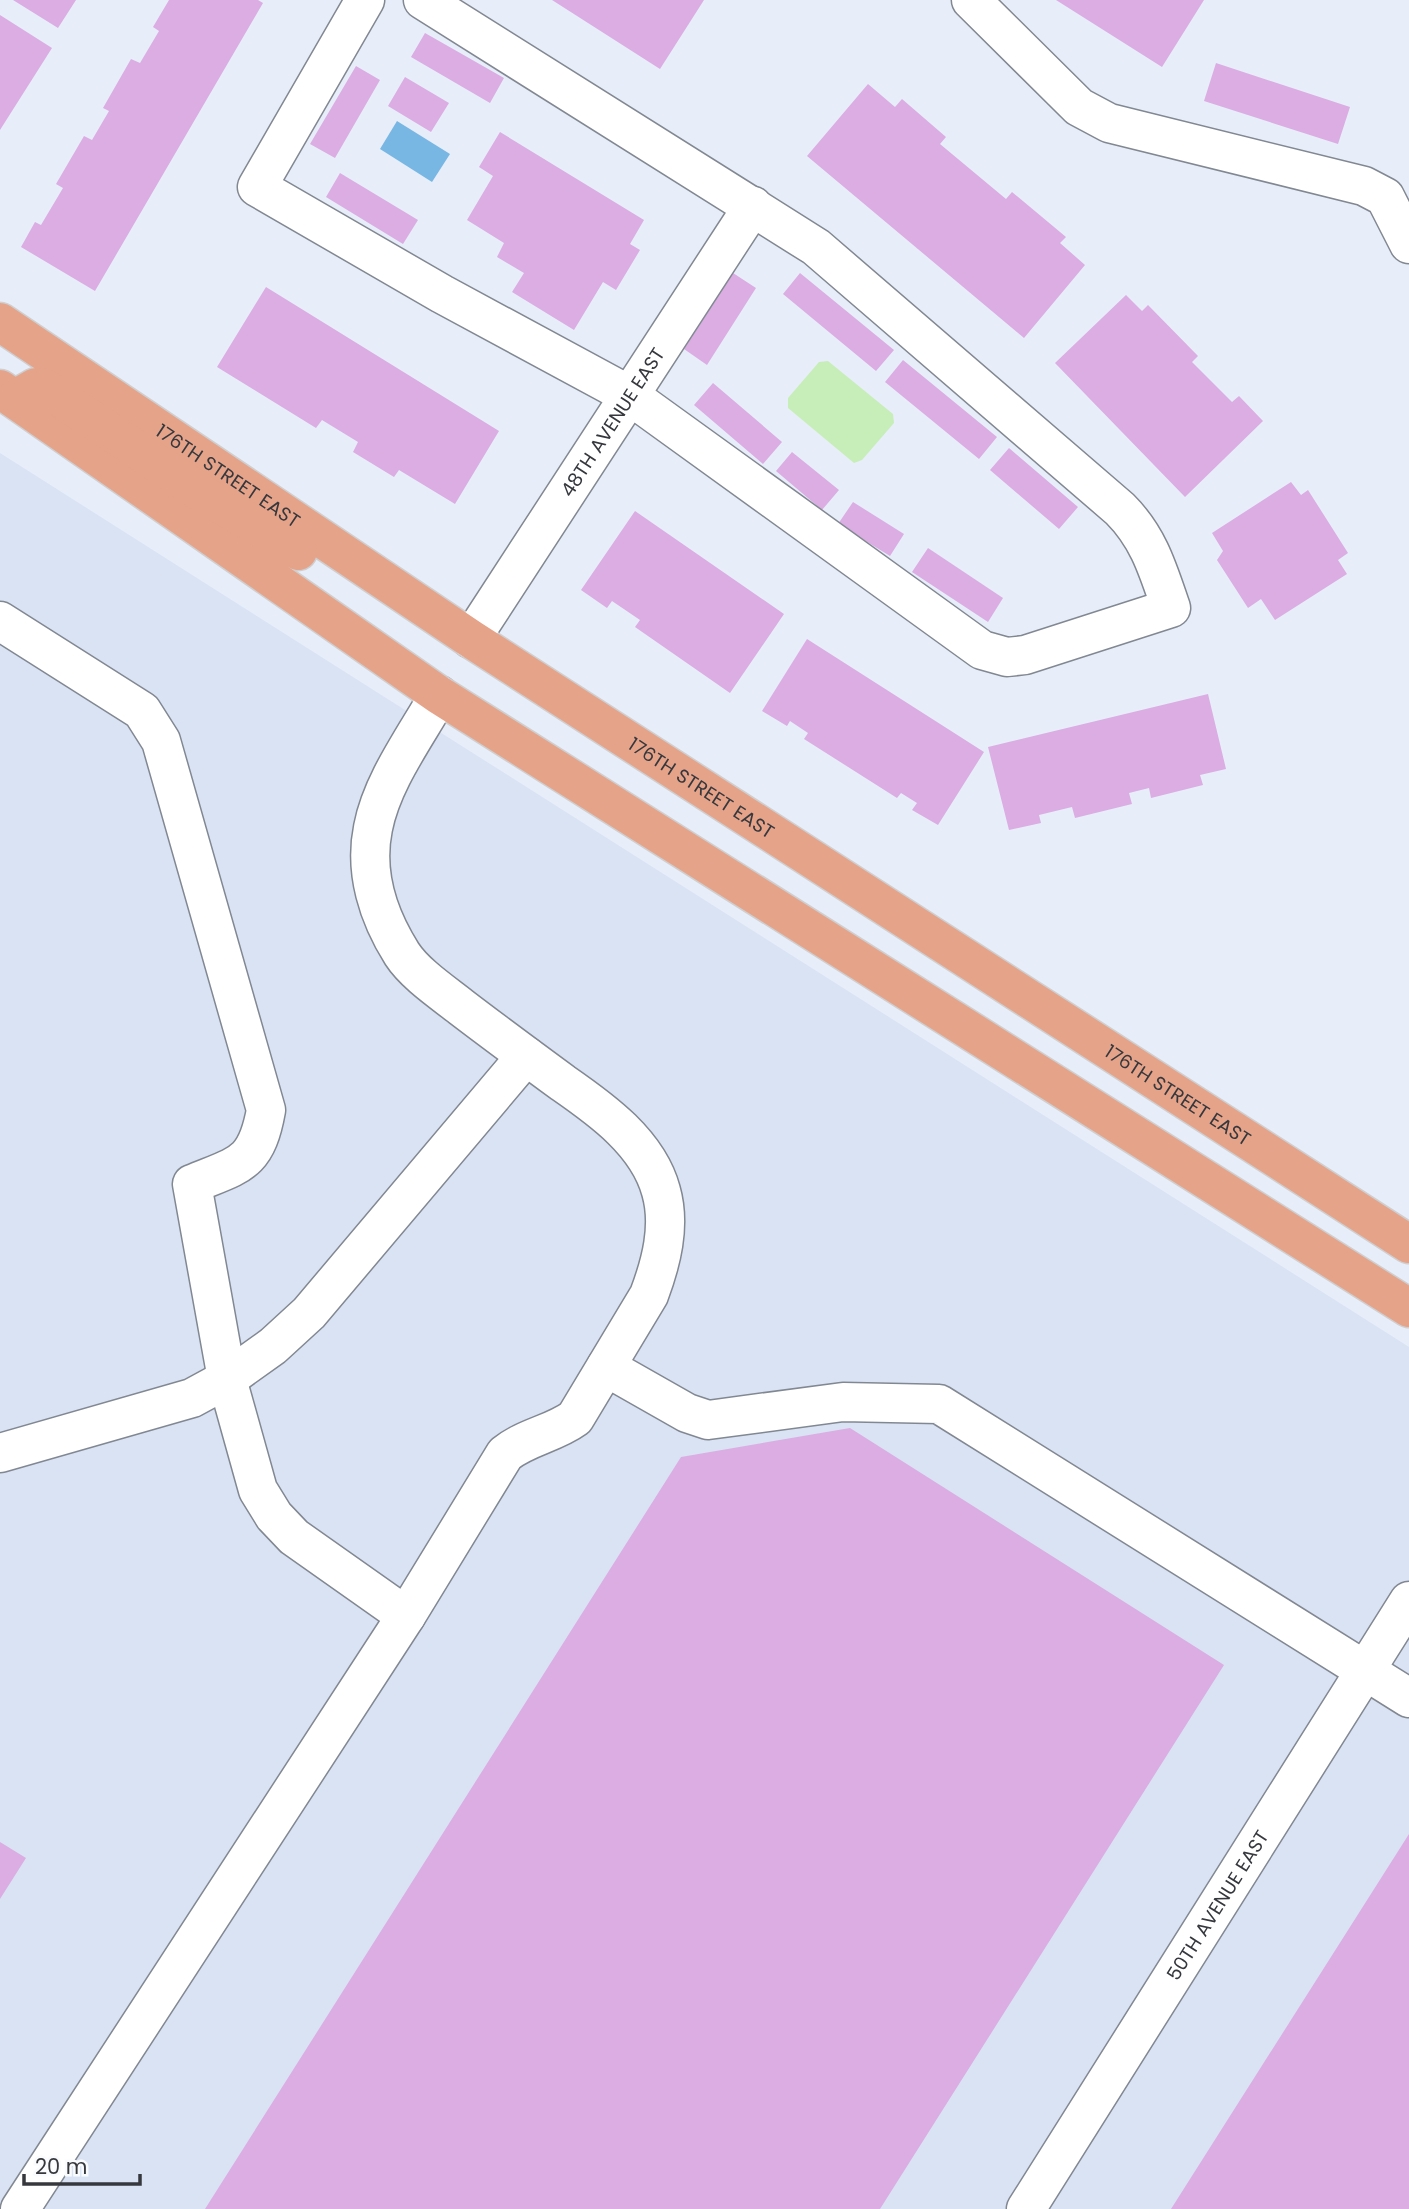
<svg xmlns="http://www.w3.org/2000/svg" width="1409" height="2209" font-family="Poppins,sans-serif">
	<rect width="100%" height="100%" fill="#e7eef9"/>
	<!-- built -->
	<path fill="#d9e3f4" d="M0,453L1409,1347V2209H0Z"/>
	<!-- green -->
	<path fill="#c7eeb8" d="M828,361L893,414L894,423L862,460L854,463L788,408V398L819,362Z"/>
	<!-- water -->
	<path fill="#78b7e3" d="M397,121L450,154L432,182L380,149Z"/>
	<!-- building -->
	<path fill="#dbade3" d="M13,0H76L58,28Z
		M169,0H258L263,3L95,291L21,247L35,222L41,225L63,188L56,184L84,136L92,140L109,111L103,108L131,59L140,63L159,31L153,27Z
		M552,0H704L660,69Z
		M1056,0H1204L1162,67Z
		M0,15L52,48L0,130Z
		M425,33L504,78L490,103L411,57Z
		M1216,63L1350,107L1338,144L1204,101Z
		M356,66L380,80L335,158L310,144Z
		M405,77L449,103L431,132L388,106Z
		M868,84L895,107L902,99L946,137L940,144L1006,199L1012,192L1066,237L1060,243L1085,265L1024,338L807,156Z
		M500,132L644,220L630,244L640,250L616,290L603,282L574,330L512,292L524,273L497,257L504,243L467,220L493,176L479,167Z
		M340,173L418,220L403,244L326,197Z
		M733,273L756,288L707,365L684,349Z
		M800,273L894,350L876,371L783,294Z
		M266,287L499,431L455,504L399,470L394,477L353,452L358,442L322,420L316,428L217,367Z
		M1126,295L1142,311L1148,305L1198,356L1192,362L1232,402L1239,396L1263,421L1185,497L1055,363Z
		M903,360L997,437L979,459L885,382Z
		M713,383L782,442L763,464L694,405Z
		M1009,448L1078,507L1059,529L990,470Z
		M792,452L839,490L822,510L776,471Z
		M1291,482L1301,495L1308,490L1348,553L1338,560L1347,574L1275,620L1261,599L1248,608L1217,560L1223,551L1212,533Z
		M853,502L904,534L890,556L838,524Z
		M635,511L784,614L730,693L635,627L640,620L612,601L607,608L581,590Z
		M928,548L1003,598L988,622L912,572Z
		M807,639L984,752L938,825L912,810L917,803L901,793L897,798L804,739L808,733L790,721L787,726L762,711Z
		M1208,694L1226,769L1200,775L1203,785L1151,798L1149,788L1129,793L1132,804L1075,818L1072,807L1039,815L1041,823L1009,830L988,747Z
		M850,1428L1224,1665L880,2209H205L681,1457Z
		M1409,1834V2209H1171Z
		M0,1842L26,1858L0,1899Z"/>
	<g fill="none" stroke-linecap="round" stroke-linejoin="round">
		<!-- minor casing -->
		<g stroke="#828892" stroke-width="41">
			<g id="minor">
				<path d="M365,0L257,187L442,294L629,395L982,650L1007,657L1025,655L1171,608C1158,570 1149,538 1120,509L816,247L423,0"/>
				<path d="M971,0L1079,107L1109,123L1364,186L1385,197L1409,244"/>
				<path d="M0,621L142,711L161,741L266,1110C256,1165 240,1164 192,1184L227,1379L258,1490L274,1516L294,1537L406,1616"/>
				<path id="s1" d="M471,639L753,206"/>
				<path d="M606,1367L687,1413L708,1420L843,1402L939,1404L1409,1698"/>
				<path d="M0,1453L192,1398L227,1379L273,1346L309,1313L526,1056"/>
				<path d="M20,2209L406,1616L505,1454C526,1437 553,1434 575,1418L649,1295C661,1263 671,1226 661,1191C648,1143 602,1110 563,1083C529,1058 495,1033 461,1007C442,992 415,974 402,954C378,916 364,872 373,828C382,781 416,736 439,695"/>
				<path id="s2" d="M1026,2209L1409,1601"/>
			</g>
		</g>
		<!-- major casing -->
		<g stroke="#cfcfd0" stroke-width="41">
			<g id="major">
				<path id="s3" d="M0,322L471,639L1409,1244"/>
				<path d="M0,389L439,695L1409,1308"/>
				<path d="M15,399L36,387L45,388L209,498L298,551"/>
			</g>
		</g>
		<!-- minor -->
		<use href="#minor" stroke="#fff" stroke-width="38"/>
		<!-- major -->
		<use href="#major" stroke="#e5a389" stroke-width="38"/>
	</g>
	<g text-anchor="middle" stroke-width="5" stroke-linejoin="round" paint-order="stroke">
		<!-- street labels -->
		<g font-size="19" fill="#36383d" stroke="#fafbfd">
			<text dy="7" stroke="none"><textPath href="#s1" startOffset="259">48TH AVENUE EAST</textPath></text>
			<text dy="7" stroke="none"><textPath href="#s3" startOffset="275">176TH STREET EAST</textPath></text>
			<text dy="7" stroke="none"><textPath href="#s3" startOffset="842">176TH STREET EAST</textPath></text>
			<text dy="7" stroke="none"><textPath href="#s3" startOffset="1409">176TH STREET EAST</textPath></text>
			<text dy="7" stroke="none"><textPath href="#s2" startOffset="359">50TH AVENUE EAST</textPath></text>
		</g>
	</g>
	<!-- scale -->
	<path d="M24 2174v10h116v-10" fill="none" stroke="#36383d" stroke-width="3.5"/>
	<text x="35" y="2174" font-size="21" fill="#36383d" stroke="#fafbfd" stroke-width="5" paint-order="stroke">20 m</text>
</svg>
